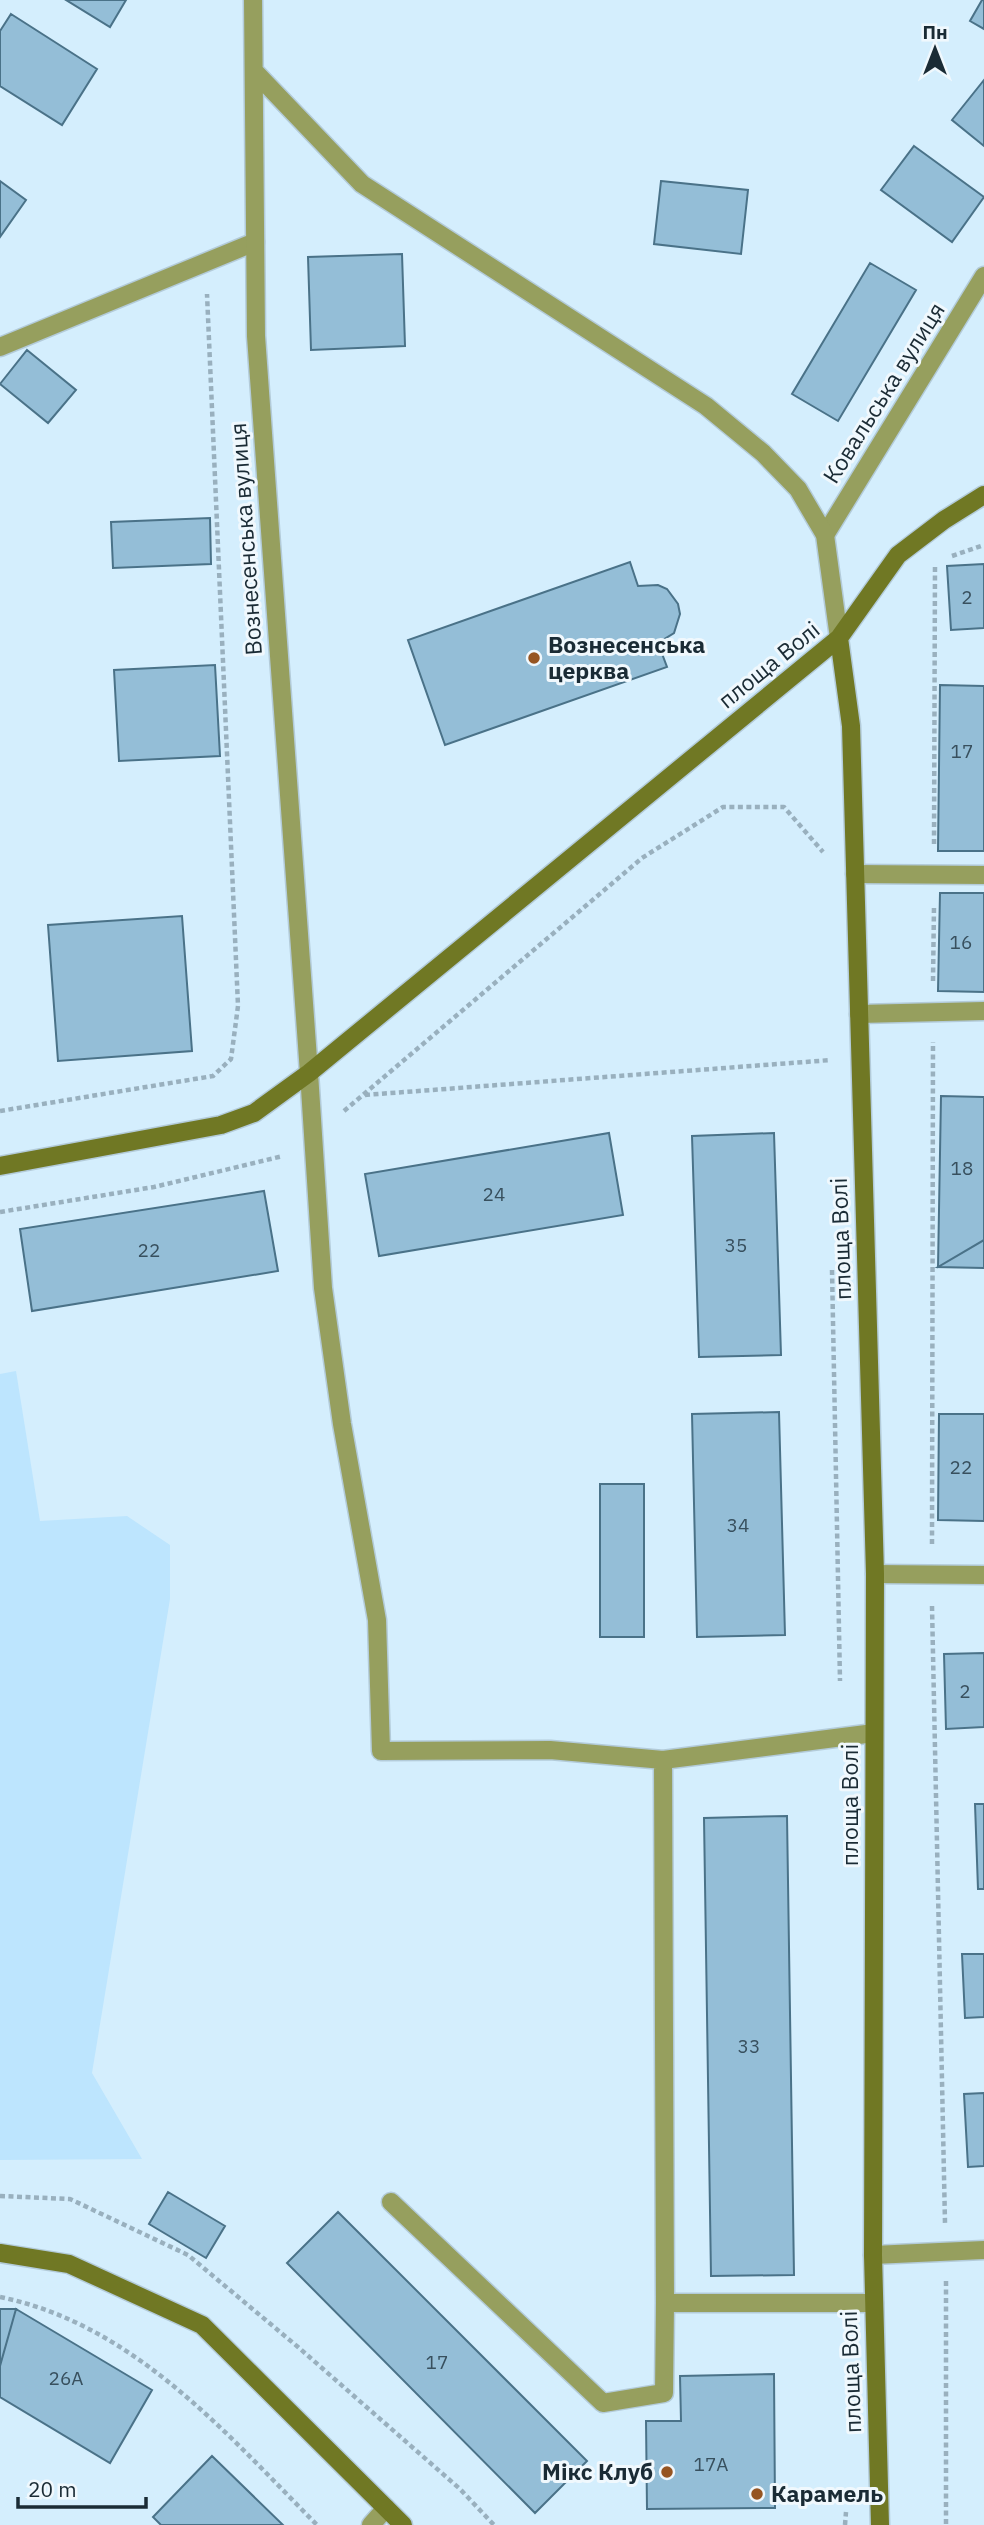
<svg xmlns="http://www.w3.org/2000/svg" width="984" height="2525" font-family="'IBM Plex Sans',sans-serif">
	<rect width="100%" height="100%" fill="#d4eefd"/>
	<!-- built -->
	<path fill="#bde5fe" d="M16,1371L40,1521L127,1516L170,1545V1599L92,2073L142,2159L0,2160V1374Z"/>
	<!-- building -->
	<path fill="#94bed7" stroke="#4a7288" stroke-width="2" d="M66,0H126L110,27Z
		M982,0H984V29L970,21Z
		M11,14L97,69L62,125L0,86V31Z
		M984,80V146L952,120Z
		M914,146L984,197L952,242L881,190Z
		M0,181L26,200L0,237Z
		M661,181L748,190L741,254L654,244Z
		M402,254L405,346L311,350L308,257Z
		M870,263L916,290L838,421L792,394Z
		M27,350L76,390L48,423L0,384Z
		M210,518L211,564L113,568L111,522Z
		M630,562L638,586L658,585L667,589L678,604L680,614L674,633L658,643L667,667L445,745L408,640Z
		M984,564V628L951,630L947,566Z
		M215,665L220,756L119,761L114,670Z
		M940,685L984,686V851H938Z
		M940,893H984V992L938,991Z
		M182,916L192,1051L58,1061L48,925Z
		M941,1096L984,1097V1240L938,1267Z
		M609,1133L623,1215L379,1256L365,1174Z
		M774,1133L781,1355L699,1357L692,1136Z
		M264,1191L278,1271L32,1311L20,1229Z
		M984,1240V1268L938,1267Z
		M779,1412L785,1635L697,1637L692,1414Z
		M939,1414H984V1521L938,1520Z
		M600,1484H644V1637H600Z
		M984,1653V1727L946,1729L944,1654Z
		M975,1804H984V1889H978Z
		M787,1816L794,2275L711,2276L704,1818Z
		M962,1954H984V2017L965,2018Z
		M984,2093V2166L968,2167L964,2094Z
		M168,2192L225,2226L206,2258L149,2224Z
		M338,2212L587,2461L535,2513L287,2263Z
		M0,2309H16L0,2366Z
		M16,2309L152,2390L110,2463L0,2397V2366Z
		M774,2374L775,2508L647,2509L646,2421H681L680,2376Z
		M212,2456L283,2525H161L153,2517Z"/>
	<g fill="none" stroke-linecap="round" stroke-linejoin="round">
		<!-- service casing -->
		<g stroke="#b3cbd9" stroke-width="21">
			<path id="service" d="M0,347L255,242
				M855,874L984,875
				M859,1014L984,1011
				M309,1073L323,1288L342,1424L377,1620L381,1751L550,1750L663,1760L874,1733
				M663,1760L665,2303
				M391,2202L603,2403L664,2393L665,2303H874
				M371,2525L386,2508"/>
		</g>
		<!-- minor casing -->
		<g stroke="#b3cbd9" stroke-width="21">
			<path id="minor" d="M825,535L984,276
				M875,1574L984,1575
				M873,2255L984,2250"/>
		</g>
		<!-- tertiary casing -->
		<g stroke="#b3cbd9" stroke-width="21">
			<path id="tertiary" d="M253,0L256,336L309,1073
				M254,71L362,184L706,406L763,453L798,489L825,535L839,638"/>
		</g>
		<!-- secondary casing -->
		<g stroke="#b3cbd9" stroke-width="21">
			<path id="secondary" d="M839,638L851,726L875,1574L873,2255L880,2525
				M0,1166L221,1125L254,1113L309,1073L839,638L898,555L944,520L984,495
				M0,2253L69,2264L202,2325L403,2525"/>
		</g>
		<!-- path -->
		<path stroke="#99b0be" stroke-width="4.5" stroke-dasharray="5 3.5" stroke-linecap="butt" d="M952,556L984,545
			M934,844L935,566
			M933,981L934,906
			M365,1095L831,1060
			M0,1111L213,1076L231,1059L238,1006L207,294
			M344,1111L642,858L723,807H784L823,852
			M0,1212L154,1187L283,1156
			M832,1270L840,1681
			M932,1544L933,1042
			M932,1606L945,2223
			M0,2196L70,2199L188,2255L298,2347L460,2489L494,2525
			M946,2281V2525
			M0,2297C133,2324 226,2433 317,2525
			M845,2525L846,2512"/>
		<!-- service -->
		<use href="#service" stroke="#969f5e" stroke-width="18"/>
		<!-- minor -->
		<use href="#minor" stroke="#969f5e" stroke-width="18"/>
		<!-- tertiary -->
		<use href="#tertiary" stroke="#969f5e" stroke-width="18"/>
		<!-- secondary -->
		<use href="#secondary" stroke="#707824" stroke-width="18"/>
	</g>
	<!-- markers -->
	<g fill="#965522" stroke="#f0f8fd" stroke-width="2.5">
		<circle cx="534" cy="658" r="7"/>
		<circle cx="667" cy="2472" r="7"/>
		<circle cx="757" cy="2494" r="7"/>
	</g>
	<g text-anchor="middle" stroke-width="6" stroke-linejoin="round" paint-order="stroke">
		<!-- number labels -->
		<g font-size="19" fill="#38505e">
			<text x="967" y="604">2</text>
			<text x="962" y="758">17</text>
			<text x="961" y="949">16</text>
			<text x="962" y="1175">18</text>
			<text x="494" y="1201">24</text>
			<text x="736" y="1252">35</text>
			<text x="149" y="1257">22</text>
			<text x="961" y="1474">22</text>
			<text x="738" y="1532">34</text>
			<text x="965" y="1698">2</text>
			<text x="749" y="2053">33</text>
			<text x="437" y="2369">17</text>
			<text x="66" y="2385">26А</text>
			<text x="711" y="2471">17А</text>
		</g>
		<!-- street labels -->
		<g font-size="23" fill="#1a2b35" stroke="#f0f8fd">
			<text transform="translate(884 393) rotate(-58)" y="8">Ковальська вулиця</text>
			<text transform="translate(246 539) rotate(-94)" y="8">Вознесенська вулиця</text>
			<text transform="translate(769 665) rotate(-39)" y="8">площа Волі</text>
			<text transform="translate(841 1239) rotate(-92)" y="8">площа Волі</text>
			<text transform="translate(850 1805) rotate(-90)" y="8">площа Волі</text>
			<text transform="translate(851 2372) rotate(-92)" y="8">площа Волі</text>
		</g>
		<!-- poi labels -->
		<g font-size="23" font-weight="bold" fill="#1a2b35" stroke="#f0f8fd" text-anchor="start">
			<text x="548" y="653">Вознесенська<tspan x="548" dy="26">церква</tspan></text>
			<text x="653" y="2480" text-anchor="end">Мікс Клуб</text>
			<text x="771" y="2502">Карамель</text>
		</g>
	</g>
	<!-- north arrow -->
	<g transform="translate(935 49)" stroke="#f0f8fd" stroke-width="5" paint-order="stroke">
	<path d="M0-5L12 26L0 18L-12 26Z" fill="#1a2b35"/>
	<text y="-10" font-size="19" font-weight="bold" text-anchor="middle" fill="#1a2b35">Пн</text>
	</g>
	<!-- scale -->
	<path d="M18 2497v10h128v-10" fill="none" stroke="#1a2b35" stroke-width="3.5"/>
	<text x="28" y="2497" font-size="21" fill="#1a2b35" stroke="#f0f8fd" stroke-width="5" paint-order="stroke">20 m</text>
</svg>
